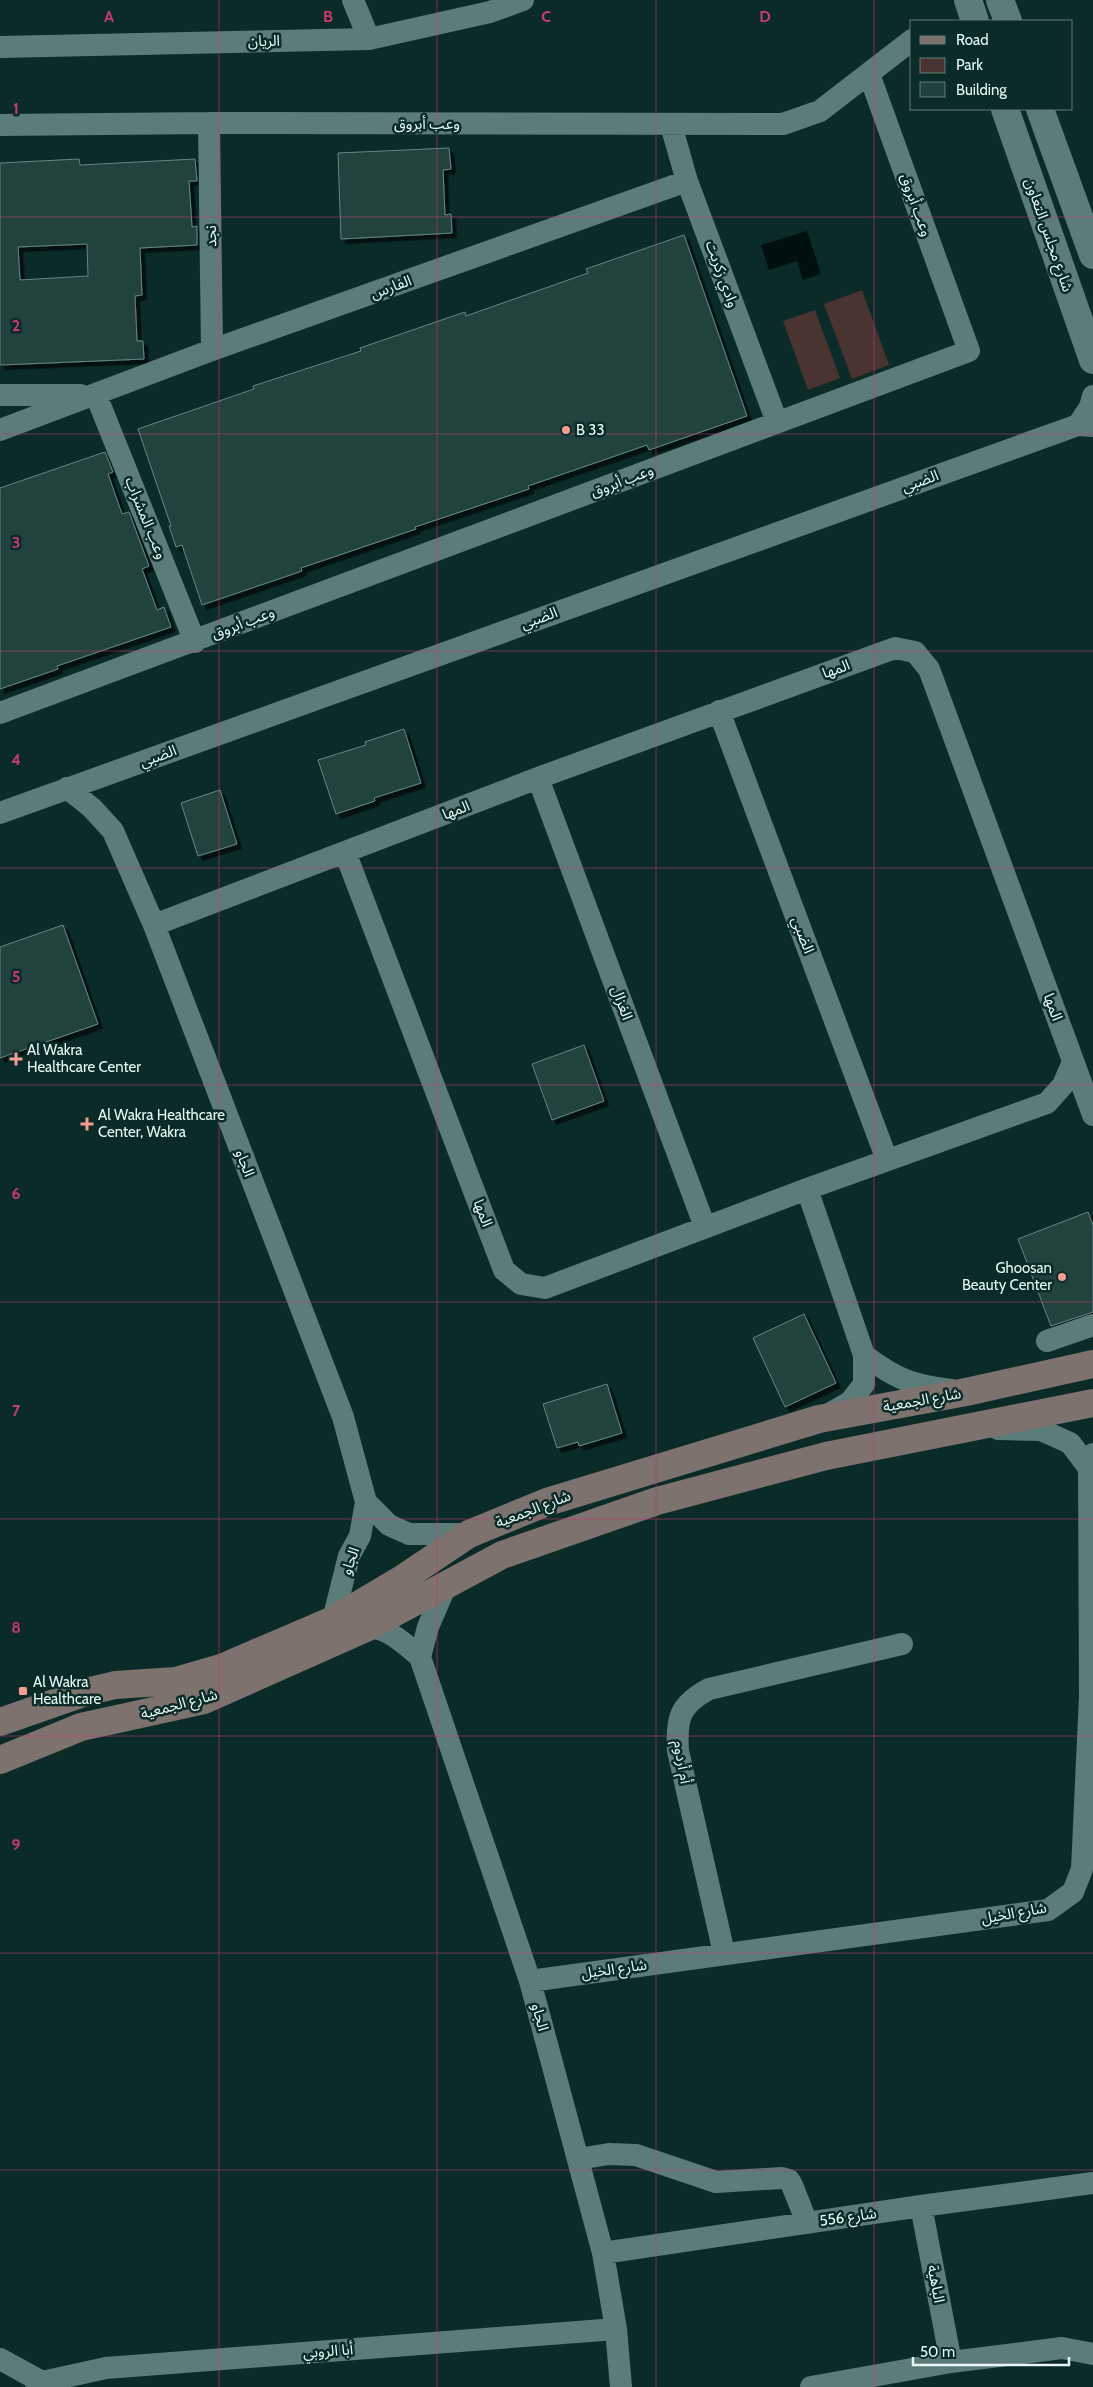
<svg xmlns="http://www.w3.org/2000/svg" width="1093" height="2387" font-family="Cabin,'Noto Sans Arabic',sans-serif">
	<defs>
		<filter id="shadow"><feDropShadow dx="4.5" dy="4.5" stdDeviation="0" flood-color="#0009"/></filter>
	</defs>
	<rect width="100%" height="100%" fill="#0a2b27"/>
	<!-- green -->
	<path fill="#4a3431" d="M862,290L889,365L852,379L824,304Z
		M815,310L840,378L808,390L783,321Z"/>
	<!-- water -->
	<path fill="#00100e" d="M807,231L821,274L803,280L797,261L769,270L761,245Z"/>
	<!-- building -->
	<path fill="#20423e" stroke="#658682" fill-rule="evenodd" filter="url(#shadow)" d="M449,148L451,169L443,170L445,215L451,214L452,233L341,239L338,153Z
		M79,159L80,165L195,159L197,181H189L192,227L197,226V245L140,248L142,295L135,296L137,341H143L144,359L0,365V163ZM87,244L88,276L20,280L18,247Z
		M684,235L747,416L649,450L647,445L528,486L529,489L415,527L416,529L301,568L302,571L202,605L182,545L176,547L169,526H171L138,429L254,389L253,386L361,351L360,348L465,312L466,316L588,273L586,269Z
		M105,452L113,472L108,474L122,514L129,512L149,566L142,569L157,610L164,607L171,627L57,666L58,669L0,689V488Z
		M404,729L421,783L374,798L375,801L336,814L318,760L366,745L365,742Z
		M220,790L237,844L198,856L181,803Z
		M63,925L98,1024L0,1058V947Z
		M584,1045L604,1101L552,1120L532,1064Z
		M1088,1212L1093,1225V1312L1051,1326L1018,1239Z
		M804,1314L836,1383L785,1407L753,1338Z
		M607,1384L622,1433L579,1446L578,1442L557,1448L543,1404Z"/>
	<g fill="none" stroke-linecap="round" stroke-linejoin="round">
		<!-- minor -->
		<path stroke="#5b7c78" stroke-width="22" d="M353,0L369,39
			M0,47L369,39L490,12L523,0
			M209,123L212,350
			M0,125L209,123L783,124L820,111L912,40
			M671,125L687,181L777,422
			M0,395H80
			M96,395L195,642
			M1078,425L1090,407L1093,396
			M0,430L212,350L687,181
			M719,711L887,1160
			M0,713L969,351L869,74
			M538,778L705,1227
			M67,788L92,808L113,831L154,925L343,1417L366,1502L360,1536L349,1556L333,1620
			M0,813L1078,425L1093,426
			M345,852L504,1270L521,1284L545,1288L807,1189L1047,1103L1063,1085L1073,1062
			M154,925L538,778L895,648L915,652L929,669L1093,1115
			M807,1189L864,1355V1384L850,1402L827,1415
			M1047,1341L1093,1325
			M864,1355C896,1379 911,1385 951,1390
			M998,1429L1041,1430L1070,1443L1089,1468
			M366,1502L389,1525L409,1534H469
			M366,1628C387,1626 405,1644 420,1657L530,1981L603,2253L616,2329L621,2387
			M420,1657L428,1627L447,1583
			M724,1953L678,1751C676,1719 679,1705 709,1689L902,1644
			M530,1981L1048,1910L1073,1892L1082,1869L1090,1696L1089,1468L1093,1454
			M578,2159L609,2154L636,2155L716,2182L782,2178L789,2180L792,2185L807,2223
			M921,2206L951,2362
			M603,2253L921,2206L1093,2183
			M0,2359L42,2382
			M36,2387L42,2382L106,2368L616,2329
			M811,2387L951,2362L1062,2348L1093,2354"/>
		<!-- tertiary -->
		<path stroke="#5b7c78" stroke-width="28" d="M968,0L975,21
			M1000,0L1008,21
			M1005,109L1093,360
			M1040,109L1093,255"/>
		<!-- secondary -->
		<path stroke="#7d726e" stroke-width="28" d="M0,1722L86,1692L115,1685L176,1681L221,1668L333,1620L402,1579L469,1534L547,1502L819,1419L966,1392L1093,1364
			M0,1760L81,1727L204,1700L366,1628L502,1555L657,1501L826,1456L1093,1403"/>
	</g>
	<!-- grid -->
	<path fill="none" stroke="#c73a72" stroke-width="1" stroke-opacity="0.55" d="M219,0V2387M437,0V2387M656,0V2387M874,0V2387M0,217H1093M0,434H1093M0,651H1093M0,868H1093M0,1085H1093M0,1302H1093M0,1519H1093M0,1736H1093M0,1953H1093M0,2170H1093"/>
	<!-- markers -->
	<g fill="#f59c94" stroke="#0a2b27" stroke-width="2">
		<circle cx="566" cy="430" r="5"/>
		<path d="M13.5 1051.5h5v5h5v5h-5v5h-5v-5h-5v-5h5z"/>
		<path d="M84.5 1116.5h5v5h5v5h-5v5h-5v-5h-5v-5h5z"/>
		<circle cx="1062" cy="1277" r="5"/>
		<rect x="18" y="1686" width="10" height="10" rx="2.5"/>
	</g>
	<g text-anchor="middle" stroke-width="5" stroke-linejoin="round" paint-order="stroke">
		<!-- street labels -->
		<g font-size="15" fill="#e6f8f5" stroke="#0a2b27">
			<text transform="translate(264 41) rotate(-1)" y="5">الريان</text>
			<text x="427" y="129">وعب أبروق</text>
			<text transform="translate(916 205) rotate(70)" y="5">وعب أبروق</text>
			<text transform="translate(1049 235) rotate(71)" y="5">شارع مجلس التعاون</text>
			<text transform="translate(211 236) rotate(-91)" y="5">نجد</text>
			<text transform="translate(722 274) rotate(70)" y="5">وادي زكريت</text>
			<text transform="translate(391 287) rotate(-20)" y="5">الفارس</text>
			<text transform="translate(622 481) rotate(-21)" y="5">وعب أبروق</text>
			<text transform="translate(920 481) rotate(-20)" y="5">الضبي</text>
			<text transform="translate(146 518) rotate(68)" y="5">وعب المشراب</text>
			<text transform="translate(539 618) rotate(-20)" y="5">الضبي</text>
			<text transform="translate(243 623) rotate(-21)" y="5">وعب أبروق</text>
			<text transform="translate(836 669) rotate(-20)" y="5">المها</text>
			<text transform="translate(158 756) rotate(-20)" y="5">الضبي</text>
			<text transform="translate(456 810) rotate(-21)" y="5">المها</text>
			<text transform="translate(803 935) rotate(69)" y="5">الضبي</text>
			<text transform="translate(622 1003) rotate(70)" y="5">الغزال</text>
			<text transform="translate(1053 1007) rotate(70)" y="5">المها</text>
			<text transform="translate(245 1163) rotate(69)" y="5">الجاو</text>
			<text transform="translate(483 1213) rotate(69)" y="5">المها</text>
			<text transform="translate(922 1400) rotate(-10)" y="5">شارع الجمعية</text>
			<text transform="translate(533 1509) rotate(-21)" y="5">شارع الجمعية</text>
			<text transform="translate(350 1561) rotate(-70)" y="5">الجاو</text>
			<text transform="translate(179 1704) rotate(-15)" y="5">شارع الجمعية</text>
			<text transform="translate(682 1762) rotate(80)" y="5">أم أردوم</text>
			<text transform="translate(1014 1913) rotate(-10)" y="5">شارع الخيل</text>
			<text transform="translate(614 1969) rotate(-8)" y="5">شارع الخيل</text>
			<text transform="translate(540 2017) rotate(75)" y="5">الجاو</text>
			<text transform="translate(848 2217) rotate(-8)" y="5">شارع 556</text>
			<text transform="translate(936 2284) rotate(79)" y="5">الباهية</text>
			<text transform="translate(328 2351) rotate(-4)" y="5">أبا الروبي</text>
		</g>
		<!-- poi labels -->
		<g font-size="15" fill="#e6f8f5" stroke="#0a2b27" text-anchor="start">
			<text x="576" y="435">B 33</text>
			<text x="27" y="1055">Al Wakra<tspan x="27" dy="17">Healthcare Center</tspan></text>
			<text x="98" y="1120">Al Wakra Healthcare<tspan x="98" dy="17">Center, Wakra</tspan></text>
			<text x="1052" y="1273" text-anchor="end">Ghoosan<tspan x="1052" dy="17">Beauty Center</tspan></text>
			<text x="33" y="1687">Al Wakra<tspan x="33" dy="17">Healthcare</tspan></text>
		</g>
	</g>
	<g font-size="16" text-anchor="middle" font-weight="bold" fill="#c73a72" stroke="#0a2b27" stroke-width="5" stroke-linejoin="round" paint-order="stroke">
		<text x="109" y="22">A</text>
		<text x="328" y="22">B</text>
		<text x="546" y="22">C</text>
		<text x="765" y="22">D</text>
		<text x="16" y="114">1</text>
		<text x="16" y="331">2</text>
		<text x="16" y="548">3</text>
		<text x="16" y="765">4</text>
		<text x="16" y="982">5</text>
		<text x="16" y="1199">6</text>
		<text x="16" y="1416">7</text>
		<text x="16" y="1633">8</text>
		<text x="16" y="1850">9</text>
	</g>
	<!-- legend -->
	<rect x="910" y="20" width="162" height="90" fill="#0a2b27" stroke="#627d79"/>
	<rect x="920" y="36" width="25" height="8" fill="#7d726e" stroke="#627d79"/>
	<text x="956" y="45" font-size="15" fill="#e6f8f5">Road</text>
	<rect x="920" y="58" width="25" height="15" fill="#4a3431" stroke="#627d79"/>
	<text x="956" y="70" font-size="15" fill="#e6f8f5">Park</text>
	<rect x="920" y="82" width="25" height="15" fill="#20423e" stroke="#627d79"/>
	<text x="956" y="95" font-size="15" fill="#e6f8f5">Building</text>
	<!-- scale -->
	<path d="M913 2357v8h156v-8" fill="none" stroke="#e6f8f5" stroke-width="2.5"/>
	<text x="920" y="2357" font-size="15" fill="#e6f8f5" stroke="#0a2b27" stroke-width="4" paint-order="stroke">50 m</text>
</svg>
